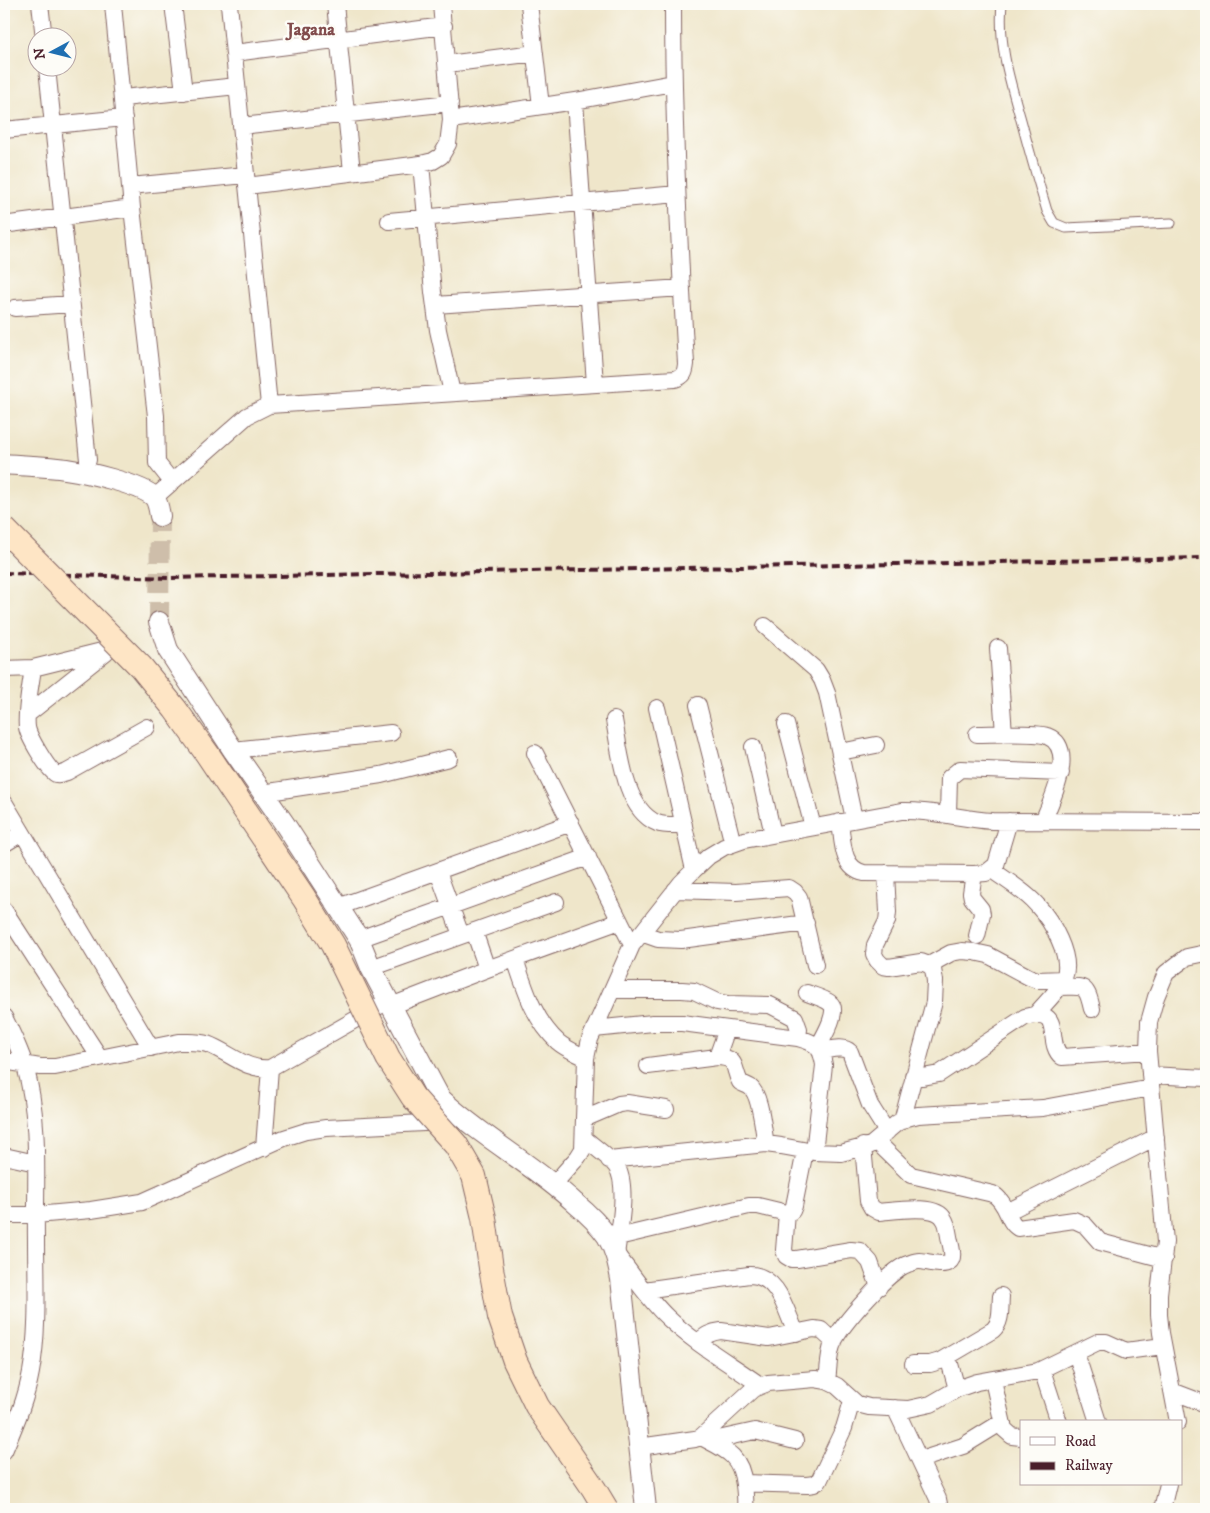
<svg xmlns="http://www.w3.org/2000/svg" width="1210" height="1513" font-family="'IM FELL DW Pica',serif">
	<rect width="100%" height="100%" fill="#fdfcf7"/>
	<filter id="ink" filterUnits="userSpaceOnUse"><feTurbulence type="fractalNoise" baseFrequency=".02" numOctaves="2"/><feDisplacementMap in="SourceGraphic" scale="10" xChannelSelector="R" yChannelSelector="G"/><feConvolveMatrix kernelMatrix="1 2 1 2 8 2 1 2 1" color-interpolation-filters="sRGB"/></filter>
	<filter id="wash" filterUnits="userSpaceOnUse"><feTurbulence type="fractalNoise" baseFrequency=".0096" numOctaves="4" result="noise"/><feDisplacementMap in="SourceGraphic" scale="20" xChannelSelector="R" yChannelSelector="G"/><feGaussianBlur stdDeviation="1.12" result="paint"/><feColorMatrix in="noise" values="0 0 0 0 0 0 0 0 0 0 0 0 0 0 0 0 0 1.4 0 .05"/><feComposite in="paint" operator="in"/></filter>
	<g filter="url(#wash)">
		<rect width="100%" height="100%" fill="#efe6ca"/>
	</g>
	<g filter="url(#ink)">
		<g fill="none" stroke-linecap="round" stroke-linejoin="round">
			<!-- tertiary-tunnel -->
			<path stroke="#cebeaa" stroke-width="20" stroke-dasharray="20 10" stroke-linecap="butt" d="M159,622L160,516"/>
			<!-- service casing -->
			<g stroke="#846563" stroke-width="11">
				<path id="service" d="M1002,4C998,44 1010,81 1021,120C1029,150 1038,181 1047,211L1054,223L1066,228L1171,223"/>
			</g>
			<!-- minor casing -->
			<g stroke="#846563" stroke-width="18">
				<path id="minor" d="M40,4L44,38
					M113,4L132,208L156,416L157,463L172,482
					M173,4L184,92
					M229,4L269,405
					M335,4L352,172
					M529,4L541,106
					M234,53L444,26
					M447,64L535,53
					M47,68L88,460
					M123,98L237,86
					M575,101L595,384
					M451,120L575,101L673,83
					M241,126L450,103
					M4,130L124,118
					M421,164L433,292L438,330L452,393
					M130,186L246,175
					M247,186L421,164L433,161L441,156L448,144L451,120L441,4
					M389,221L677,194
					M10,224L132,208
					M435,305L682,288
					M15,308L71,304
					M154,498L247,416L269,405L675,379C684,376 685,373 686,364C679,244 673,124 673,4
					M765,626L816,670L822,680L827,693L854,819
					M998,648L1004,734
					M33,668C31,684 25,712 27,727C28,736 48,770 56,774C60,775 64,773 67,772L147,727
					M4,669L33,668L110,649
					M698,705L733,844
					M657,708L694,870
					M28,714L106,652
					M614,720C620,751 624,809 657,823C665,826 675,825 684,825
					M786,724L813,827
					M977,734C993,734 1035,732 1047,736C1078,748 1051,802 1043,821
					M753,747L773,834
					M233,750L391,733
					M840,752L876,745
					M535,753L632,945
					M262,793L381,775L449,758
					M4,802L151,1048
					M948,814L949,778L960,769L1061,773
					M840,822C843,841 841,868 864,873L974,874L986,873L996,865L1009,821
					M4,844L22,833
					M992,870C1007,881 1025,891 1037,905C1051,920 1073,957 1064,978C1059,991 1045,1003 1036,1014
					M438,872L461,935
					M886,873L888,912L887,921L875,945L874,954L877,960L883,966L889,967L921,962L929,965L933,969L935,981L934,1002L902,1121
					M974,874L971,893L972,898L981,909L982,914L977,936
					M675,890L736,892L789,888L795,892L799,897L815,965
					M338,907L571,823
					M4,910L100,1058
					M474,931L487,969
					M641,933L658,939L681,940L806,923
					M359,939L588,857
					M515,959C525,989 534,1020 558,1042C566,1049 577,1053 586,1058
					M929,965L951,953L962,951L974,952L988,955L1029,977L1037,980L1064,979
					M371,968L556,902
					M1059,987C1084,987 1086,983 1092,1009
					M612,990H682L694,991L717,1002L728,1004L770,1005L795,1018L799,1029L798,1038
					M807,993C814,996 824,998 830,1003C840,1010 823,1038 818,1047
					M391,1006L487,969L620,921
					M4,1017C12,1033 20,1049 25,1066C41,1122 35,1182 36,1240C36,1283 39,1329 31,1372C26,1400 15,1425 4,1451
					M594,1029L653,1023H682L798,1038C816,1043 821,1046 824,1065L814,1152
					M820,1051C830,1050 843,1045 850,1052L870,1105L887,1132
					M717,1057L727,1029
					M4,1061L40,1067H55L179,1042C188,1042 198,1041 207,1044C229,1052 246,1071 270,1068L388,1001
					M648,1066L717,1057C739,1058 732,1067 740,1082C743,1084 747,1085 750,1087C761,1095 763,1131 766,1144
					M1150,1075L1206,1078
					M913,1076L923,1077L939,1074L1025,1017C1066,1006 1044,1043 1062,1057L1148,1051
					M584,1119L619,1104L627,1103L666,1109
					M584,1138C593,1146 609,1157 616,1166C629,1184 619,1233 616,1254C633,1275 648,1299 667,1317C694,1343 729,1363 760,1385
					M876,1141L911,1175L993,1194C1008,1203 1007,1222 1018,1228L1074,1220L1085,1225L1100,1242L1164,1259
					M264,1148L270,1068
					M4,1156L36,1163
					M609,1160L766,1144L781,1146L814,1152L841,1153L871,1145L897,1123L907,1118L918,1115L1043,1108L1151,1088
					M554,1184L578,1157L583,1149L586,1058L590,1039L632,945L681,883L694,870L709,856L724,847L744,840L902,811C933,810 961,819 992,821L1206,822
					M1007,1212L1156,1137
					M787,1213L784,1250L786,1256L791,1259H797L851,1250L860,1251L870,1262L879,1287
					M4,1215H36L91,1210L142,1202L284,1138L306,1131L326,1128L443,1122
					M618,1237L749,1206H758L787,1213L792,1211L794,1206L805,1151
					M644,1290L749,1275C778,1274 786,1311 796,1333
					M698,1342C706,1335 711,1332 721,1331L769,1338L814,1329L821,1330L834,1342
					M1076,1353L1098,1422
					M948,1357L957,1389
					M913,1364H930L940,1361L993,1330C1002,1322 1000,1308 1001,1296
					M1042,1370L1059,1422
					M993,1380L1004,1429L1012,1436L1021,1437
					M827,1381C829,1368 828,1355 833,1343C841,1325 890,1269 908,1264C911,1263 915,1261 919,1261C927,1261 941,1267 949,1262C955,1258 951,1247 950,1241C948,1234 948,1224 944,1219C936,1203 894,1211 879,1212L872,1208L868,1201L863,1146
					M1172,1391L1206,1404
					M895,1408L938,1499L940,1509
					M1178,1422L1161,1333L1159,1315V1294L1165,1242L1148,1051L1149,1022L1156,997L1166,973L1187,957L1206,953
					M701,1437C726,1450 741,1455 744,1485C745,1493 746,1501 745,1509
					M709,1441L755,1431L795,1441
					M639,1447L695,1439L701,1437L753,1389L768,1383L815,1379L827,1381L837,1386L857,1404L869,1407L908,1409L931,1404L957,1389L977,1382L1038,1371L1098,1342H1106L1126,1351L1163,1346
					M920,1460L963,1446L1002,1422
					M744,1483L807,1485L814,1484L819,1481L844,1428L852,1401
					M1162,1509L1168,1484"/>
			</g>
			<!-- tertiary casing -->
			<g stroke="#846563" stroke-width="22">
				<path id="tertiary" d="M4,464C24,466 45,466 66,469C85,472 141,484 154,497C158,502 159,510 160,516
					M159,622L168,650L233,750L284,823L359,939L371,968L440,1098C481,1137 533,1164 575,1203C587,1213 598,1223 607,1236C615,1249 618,1263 621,1279L646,1509"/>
			</g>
			<!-- service -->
			<use href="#service" stroke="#fff" stroke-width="9"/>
			<!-- minor -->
			<use href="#minor" stroke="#fff" stroke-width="16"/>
			<!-- tertiary -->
			<use href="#tertiary" stroke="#fff" stroke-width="20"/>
			<!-- rail -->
			<path stroke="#4a1f2b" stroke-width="4" stroke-dasharray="8 4" stroke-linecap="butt" d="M4,573L171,578L1206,558"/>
			<!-- secondary-bridge casing -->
			<g stroke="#846563" stroke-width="26" stroke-linecap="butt">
				<path id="secondary-bridge" d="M4,529L141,667L175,709L208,755L304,898L333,945L388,1058L413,1097L456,1145L474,1176L484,1218L491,1268L500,1317L515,1361L537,1406L594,1489L606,1509"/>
			</g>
			<!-- secondary-bridge -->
			<use href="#secondary-bridge" stroke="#fee5c5" stroke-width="24"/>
		</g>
	</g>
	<g text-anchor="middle" stroke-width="5" stroke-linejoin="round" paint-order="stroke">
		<!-- quarter labels -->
		<g font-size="18" font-weight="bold" fill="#824c4d" stroke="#fdfcf7">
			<text x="311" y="35">Jagana</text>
		</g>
	</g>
	<!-- margin -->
	<rect width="1210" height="1513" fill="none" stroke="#fdfcf7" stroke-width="20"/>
	<!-- legend -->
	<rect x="1020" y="1420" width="162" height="65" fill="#fdfcf7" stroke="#b5a4a5"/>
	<rect x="1030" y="1437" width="25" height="8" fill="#ffffff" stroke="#b5a4a5"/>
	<text x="1065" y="1446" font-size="15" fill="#4a1f2b">Road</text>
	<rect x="1030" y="1462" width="25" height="8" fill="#4a1f2b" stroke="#b5a4a5"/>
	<text x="1065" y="1470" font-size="15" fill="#4a1f2b">Railway</text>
	<!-- north arrow -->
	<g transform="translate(52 52) rotate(263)"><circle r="24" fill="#fdfcf7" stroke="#b5a4a5"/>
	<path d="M0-4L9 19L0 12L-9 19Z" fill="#1f6fb2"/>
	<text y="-8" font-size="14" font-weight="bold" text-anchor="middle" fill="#4a1f2b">N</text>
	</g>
</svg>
